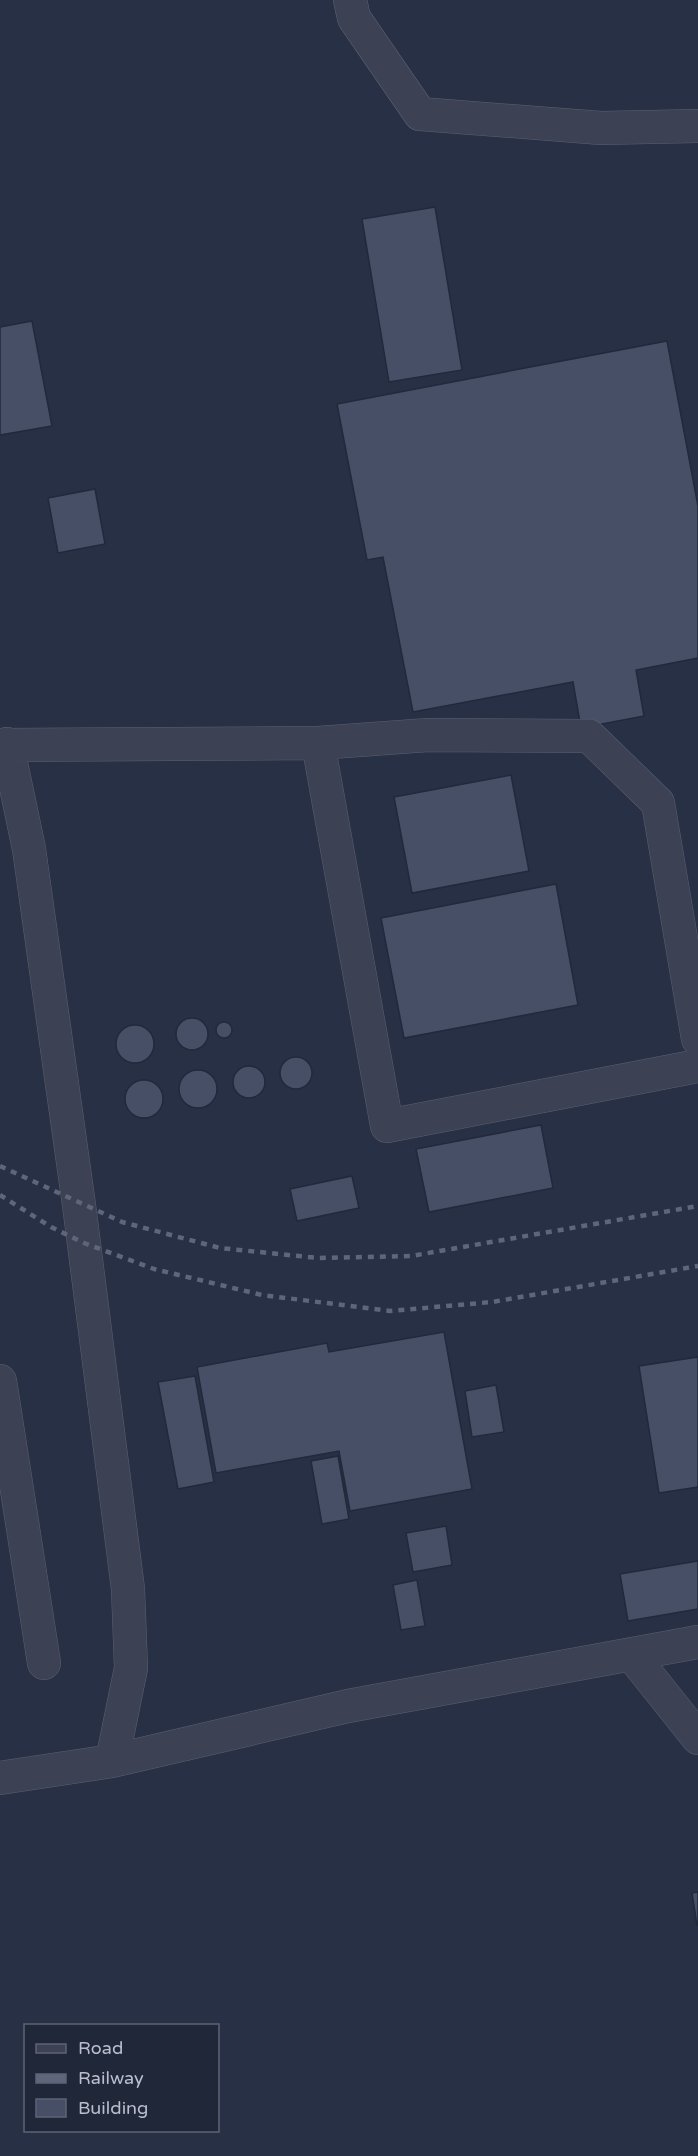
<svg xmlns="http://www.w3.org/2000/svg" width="698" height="2156" font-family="'Varela Round',sans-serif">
	<rect width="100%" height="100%" fill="#273044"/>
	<!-- building -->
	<path fill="#474f66" stroke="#22293b" stroke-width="1.5" d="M435,207L462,370L389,382L362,219Z
		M32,321L52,426L0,435V327Z
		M667,341L698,506V658L636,670L644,716L581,728L573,682L413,712L383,557L367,560L337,404Z
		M95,489L105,544L58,553L48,498Z
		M511,775L529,871L412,893L394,797Z
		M556,884L578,1005L404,1038L381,918Z
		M176 1034a16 16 0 1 1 32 0a16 16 0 1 1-32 0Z
		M216 1030a8 8 0 1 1 16 0a8 8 0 1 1-16 0Z
		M116 1044a19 19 0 1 1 38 0a19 19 0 1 1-38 0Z
		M280 1073a16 16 0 1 1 32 0a16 16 0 1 1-32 0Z
		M233 1082a16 16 0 1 1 32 0a16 16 0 1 1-32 0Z
		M179 1089a19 19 0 1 1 38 0a19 19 0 1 1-38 0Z
		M125 1099a19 19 0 1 1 38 0a19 19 0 1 1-38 0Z
		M541,1125L553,1188L429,1212L416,1149Z
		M352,1176L359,1208L297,1221L290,1189Z
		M444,1332L472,1489L350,1511L339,1451L216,1473L197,1367L327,1343L329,1352Z
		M698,1357V1487L659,1493L639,1366Z
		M195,1376L214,1482L178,1489L158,1382Z
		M496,1385L504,1432L472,1437L465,1391Z
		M338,1456L349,1519L322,1524L311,1461Z
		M446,1526L452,1565L413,1572L406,1533Z
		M698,1561V1609L628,1621L620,1574Z
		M417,1580L425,1626L401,1630L393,1585Z
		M698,1892V1925H697L692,1893Z"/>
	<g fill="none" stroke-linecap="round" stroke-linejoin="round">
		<!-- minor casing -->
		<g stroke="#5b6071" stroke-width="34">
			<path id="minor" d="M350,0L354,18L420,114L601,128L698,126
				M7,744L29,849L79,1205L128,1589L131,1668L112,1761
				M0,745L318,743
				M698,1039L658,803L589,736L428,735L318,743L387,1126L698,1066
				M0,1381L44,1663
				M631,1654L698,1738
				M0,1778L112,1761L348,1706L698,1642"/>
		</g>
		<!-- minor -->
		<use href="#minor" stroke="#3c4254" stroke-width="33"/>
		<!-- rail -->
		<path stroke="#5e667b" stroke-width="4.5" stroke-dasharray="6 6" stroke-linecap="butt" d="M0,1166L122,1222L220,1248L318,1258L411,1256L698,1206
			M0,1195L51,1227L84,1243L154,1269L262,1295L390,1311L492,1302L698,1266"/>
	</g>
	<!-- legend -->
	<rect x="24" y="2024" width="195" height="108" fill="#202739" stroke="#5e6374" stroke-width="1.5"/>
	<rect x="36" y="2044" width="30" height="9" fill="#3c4254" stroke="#5e6374" stroke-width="1.5"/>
	<text x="78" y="2054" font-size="18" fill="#babecd">Road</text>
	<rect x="36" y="2074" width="30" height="9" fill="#5e667b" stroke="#5e6374" stroke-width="1.5"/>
	<text x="78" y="2084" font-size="18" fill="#babecd">Railway</text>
	<rect x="36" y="2099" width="30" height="18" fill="#474f66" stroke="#5e6374" stroke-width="1.5"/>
	<text x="78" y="2114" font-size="18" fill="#babecd">Building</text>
</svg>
